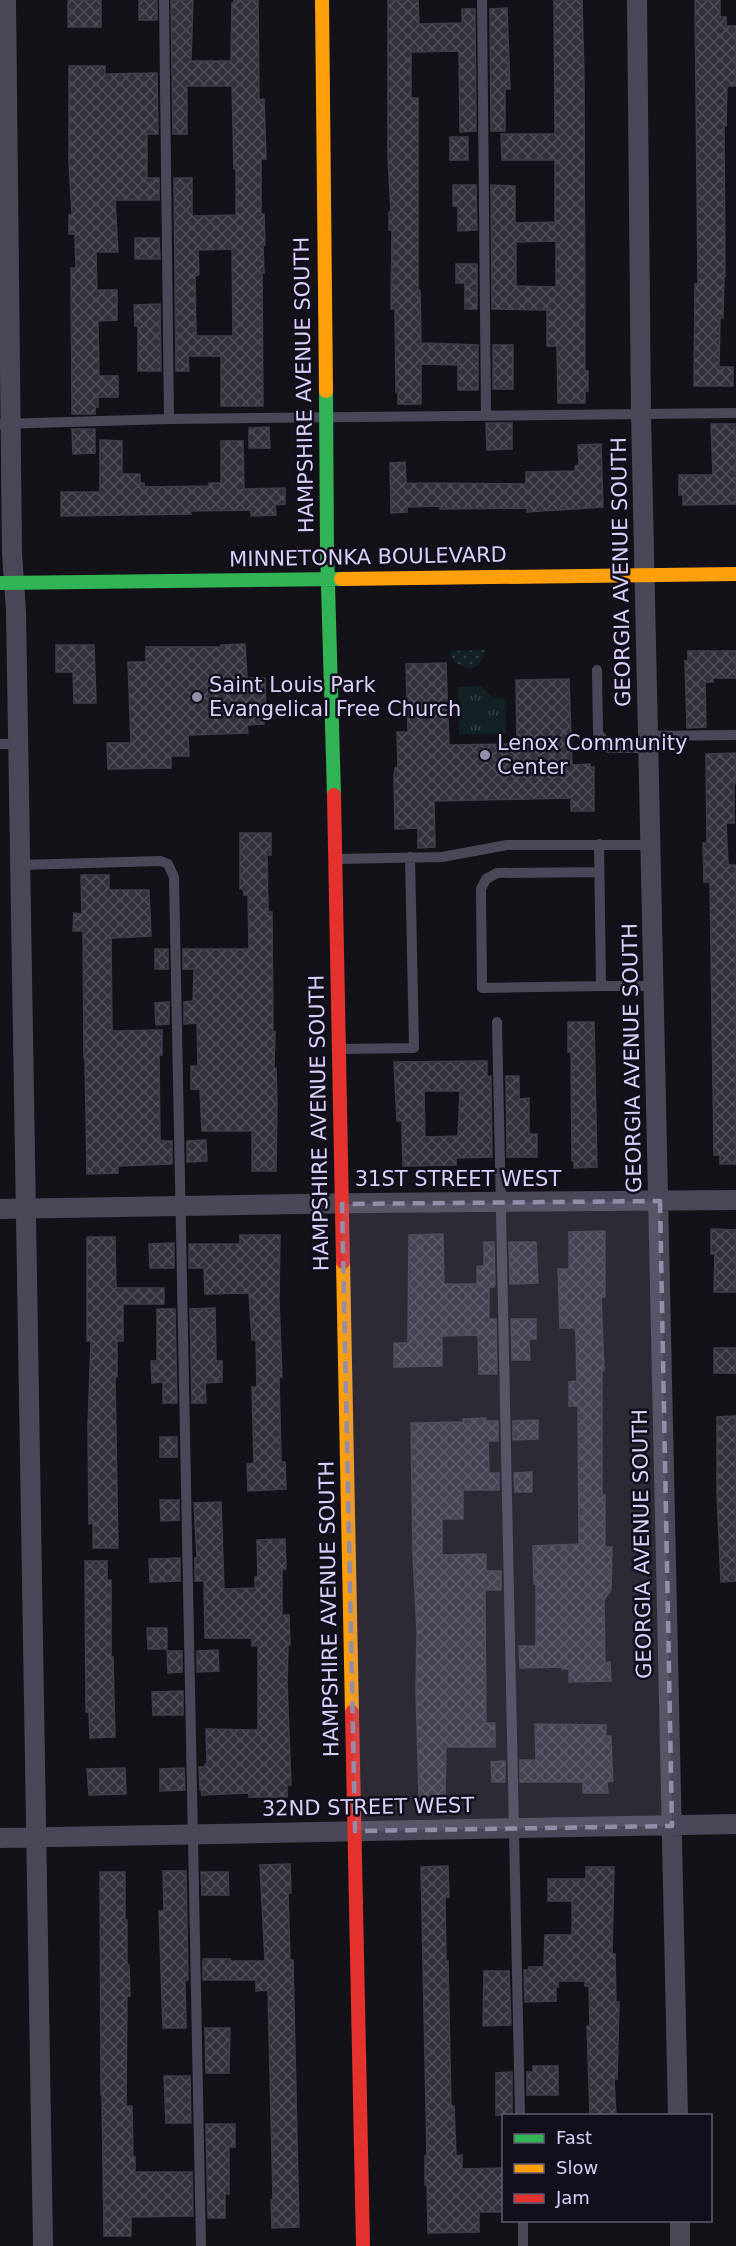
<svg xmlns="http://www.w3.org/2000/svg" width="736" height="2246" font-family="'DejaVu Sans',sans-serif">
	<defs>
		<pattern id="grass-tufts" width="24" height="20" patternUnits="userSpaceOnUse" patternTransform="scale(1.5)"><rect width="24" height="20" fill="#122123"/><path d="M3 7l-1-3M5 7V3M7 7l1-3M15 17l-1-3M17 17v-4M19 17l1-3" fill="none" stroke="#344044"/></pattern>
		<pattern id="garden-dots" width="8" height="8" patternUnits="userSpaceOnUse" patternTransform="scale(1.5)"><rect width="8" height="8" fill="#122123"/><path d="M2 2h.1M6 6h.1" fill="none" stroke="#344044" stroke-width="1.8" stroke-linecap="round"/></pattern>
		<pattern id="building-cross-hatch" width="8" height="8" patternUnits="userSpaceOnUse" patternTransform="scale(1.5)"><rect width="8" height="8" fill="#34313d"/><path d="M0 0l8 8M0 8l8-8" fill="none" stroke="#514e5a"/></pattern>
	</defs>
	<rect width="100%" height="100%" fill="#131218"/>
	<!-- grass -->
	<path fill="url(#grass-tufts)" d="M481,686L493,698H505L506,734H459L458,687Z"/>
	<!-- garden -->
	<path fill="url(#garden-dots)" d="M485,650C483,662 479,667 468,669L454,662L450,651Z"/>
	<!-- building -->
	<path fill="url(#building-cross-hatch)" stroke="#413c4b" stroke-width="1.5" fill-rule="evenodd" d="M68,0H101V27H68Z
		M139,0H157V20H139Z
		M171,0H193L191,61H231L232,3H234V0H258L259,100L264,99L266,159H261V214H264L265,245H263L264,273H262L263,406H221V356H188L189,371H176L174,178H192V216L236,215V169H234L232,86H187V134H173ZM232,249L233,336H196L195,276L199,275L198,250Z
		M388,0H418L419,24L462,23V9H475L476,131L460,132L459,51L411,52V98H418V290H420L421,343L478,345V390H458V365L421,364V404H398V392H396L395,309H391L392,230H389V212H391L388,158Z
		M554,0H582L584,77L585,371H588V391H585V403H558L557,346H547V310L492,309L491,185L515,186V223L555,222V160H502L501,134H555ZM556,241V287L516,286V242Z
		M695,0H720V17H726V26H736V86H727L726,126H724L725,277H724L723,318H720L719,367H733V386H694L695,284H698Z
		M507,8L510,89H505V131H491L490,9Z
		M69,66H105V74L157,73L158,134H147V178H159V200H115L118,252H96L97,290H117V320L98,321L99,376H118V397H98V407H95V414H72L71,268H76L75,234H69V215H72L69,162Z
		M450,137H468V160H450Z
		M453,185H476L477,230L458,231V206H453Z
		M135,238H159L160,259H135Z
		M456,264H477V309H465V283H456Z
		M160,304L161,371H138V326H135L134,305Z
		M493,345H513V389H493Z
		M486,423H512V449L487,450Z
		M711,424H735L736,504L683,505V495H679V475H713Z
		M269,427L270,448H249V428Z
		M72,429H95V453L73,454Z
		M100,440L122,441V474H140V483H144V487L209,486V483H221V441H243L244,489L285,488V504L275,505L276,515L251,516V510L190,511L191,514L61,516V492H100Z
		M601,444L603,507L527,512V508L440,509V506L407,507V512L391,513L390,463L405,462L406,483L526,484V472L575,471V466L579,465L578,445Z
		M245,644L247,678H265L266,715H264V724L247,725L248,733L188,735L189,756H171V768L108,769L107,743H131L128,662H146V647H221V645Z
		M56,645H94L96,703H74L73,672H56Z
		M688,651H736V678H713V682H705L706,727L687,728L685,661H688Z
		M446,663L449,745L517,744L516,680L569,679L572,765L590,764V767H594V811H571V798L434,801L435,847L418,848V828L395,829L394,776L395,768L398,767L397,732H408L406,664Z
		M736,753V783H734V823H726L728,865H736V1164H720V1155H714L710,882H704L703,843H707L706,754Z
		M240,833H271V855H267L268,912H272L273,1032H275L274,1068H276L277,1104L276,1171H252V1131H202L200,1089H191V1066H198L197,1023L184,1024V1002L193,1001L194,969H183V949H249L248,895H244L243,889H240Z
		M81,875H109V890H149L151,936L111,938L112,1031L162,1030V1055H159L160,1141H172V1164L118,1166V1173L87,1174L85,1058H84L83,931H73L74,913L82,914Z
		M155,949H168V969H155Z
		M169,1002V1024L156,1025L155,1003Z
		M568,1022H594L597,1167L574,1168V1161H572L571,1052H568Z
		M487,1061V1077L491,1076L492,1157L456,1158V1165L403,1166L402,1131V1121H397L394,1062ZM424,1091H460L458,1136L425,1137Z
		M506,1076H519V1099L529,1098V1134H537V1157H507Z
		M206,1140L207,1161L187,1162V1141Z
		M711,1229L736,1230V1292H714L715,1254H711Z
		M605,1231V1297H601L604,1371H602V1495H605V1547H612L611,1590L604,1600L605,1663L610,1662L611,1681L569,1682V1669H562V1667L520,1668L519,1646H536V1584H534L533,1546L579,1544L578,1406H569V1382L577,1381L576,1336L575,1328H560L558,1269H569V1232Z
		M443,1234L444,1284H477V1266H484V1242H494L495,1285L494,1287H489V1319H496L497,1374H479L478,1335L442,1336V1366L394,1367V1343H408L409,1235Z
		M240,1235H280L279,1301L282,1377H279L280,1416L281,1462H285L286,1489L248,1491L247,1464L254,1463L252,1387H257L256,1340H252L249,1293L205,1294L204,1268H189V1244H240Z
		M87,1237H115L116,1288H164V1304H123V1341H117V1377H115L118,1548H93V1523L89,1524L88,1427L91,1341H87Z
		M509,1242H536L538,1283L510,1284Z
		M174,1243V1268H150L149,1244Z
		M215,1308L216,1361H222V1382L205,1383L206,1403H192L190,1309Z
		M157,1309H175L177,1403H163V1382L152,1383L151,1361H157Z
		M511,1319H536V1339H529L530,1360H512Z
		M714,1348H736V1373H714Z
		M736,1416V1581L721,1582L717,1494V1417Z
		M486,1418V1421H498V1441H488L489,1473H499V1490H463V1519H442V1555L486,1554V1571H501V1590H485L486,1723H495V1747H446L445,1796H419L416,1689L417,1632L413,1555L411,1423L463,1422V1419Z
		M538,1420V1439L513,1440V1421Z
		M160,1437H177V1457H160Z
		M532,1472V1492H515L514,1473Z
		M160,1500H179V1520L161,1521Z
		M221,1502L224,1589L255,1588V1577H258L257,1540L285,1539L286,1569H282V1615H289L290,1645H288L287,1683L291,1785H287V1797H249V1793L202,1795L201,1790H200L199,1767H205V1764H207L206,1729L258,1730V1645L252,1646V1638H205L204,1581H195V1558H197L194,1503Z
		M180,1558V1581L150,1582L149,1559Z
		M85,1561H107V1580H111V1657H113L115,1737L90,1738L89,1712H86Z
		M147,1628H167V1649H148Z
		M218,1650L219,1671L197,1672V1651Z
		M167,1651H182V1672L168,1673Z
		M183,1691V1715H153L152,1692Z
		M535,1724L606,1725V1736H611L612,1765L613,1781L607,1782L608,1793H583V1782H520V1760H536Z
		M505,1761V1782H492L491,1762Z
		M125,1768L126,1794L89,1795L87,1769Z
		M184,1768L185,1790L160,1791V1769Z
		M290,1864L291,1893H288L290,1960H293L299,2227L272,2228L271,2200H273L268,1990L256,1991V1980H203V1959H230V1961H265L260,1865Z
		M448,1866L449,1897H445L446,1962L448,1961L451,2106H454L456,2156L462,2155V2169L504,2168V2212H479V2232L428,2233L427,2185H425V2156H427L421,1867Z
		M586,1867H614L612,1954H615L616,2002H619L617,2079H614L616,2115H590L587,2026H590L589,1986H585V1981H558V1987H556V2001L525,2002L524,1970H529V1967H544L545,1935H572V1901H548V1879H586Z
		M163,1871H186L188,1980L185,1981L186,2028H163L159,1911H164Z
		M100,1872H125V1920H127V1965H129L130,1996H127L126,2106H132L133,2157H135V2172H192L193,2216L131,2217V2236H104L102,2095H101Z
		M201,1872H228L229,1895H202Z
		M484,1971H509L511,2025L483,2026Z
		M205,2028H230L229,2073H206Z
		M533,2066H558V2095H527V2072H533Z
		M512,2072V2115H496V2073Z
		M164,2076H190L191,2123H166Z
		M206,2124H235V2147H229V2194H225V2218H208Z"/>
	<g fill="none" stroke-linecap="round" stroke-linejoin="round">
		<!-- lane -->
		<path stroke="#4a4858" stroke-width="10" d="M164,0L169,419
			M482,0L486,415
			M0,424L169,419L736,413
			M597,670L598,733L609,748H649
			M648,736L736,735
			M0,744H17
			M599,844L601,986H654
			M335,859L442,857L507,845H652
			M19,865L161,861L168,864L174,877L201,2246
			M599,872L497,873L486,879L481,889L482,988L601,986
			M497,1022L520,2116
			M339,1049L414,1048L410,857
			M523,2220V2246"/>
		<!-- street -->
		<path stroke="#4a4858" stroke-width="20" d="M6,0L12,553L16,611L43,2246
			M637,0L641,414L678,2116
			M0,1209L367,1203L736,1200
			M0,1838L736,1824
			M680,2220V2246"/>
		<!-- fast -->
		<path stroke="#30b455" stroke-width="14" d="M326,391L327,550L334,795
			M0,583L341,579"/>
		<!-- slow -->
		<path stroke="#ff9f0a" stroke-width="14" d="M322,0L326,391
			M341,579L736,574
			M343,1262L352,1712"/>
		<!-- jam -->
		<path stroke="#e5322d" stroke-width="14" d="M334,795L343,1262
			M352,1712L363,2246"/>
	</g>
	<!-- marked area -->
	<path fill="#948daa" fill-opacity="0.2" stroke="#948daa" stroke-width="4.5" stroke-dasharray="12 8" stroke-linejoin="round" d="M660,1201L672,1826L355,1831L342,1204Z"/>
	<!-- markers -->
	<g fill="#948daa" stroke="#120e1c" stroke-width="2">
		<circle cx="197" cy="697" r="6"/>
		<circle cx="485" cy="755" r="6"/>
	</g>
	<g text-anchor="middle" stroke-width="5" stroke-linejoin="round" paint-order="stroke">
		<!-- street labels -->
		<g font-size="21" fill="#dacff8" stroke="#120e1c">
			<text transform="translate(304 385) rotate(-91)" y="7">HAMPSHIRE AVENUE SOUTH</text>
			<text transform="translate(368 557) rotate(-1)" y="7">MINNETONKA BOULEVARD</text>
			<text transform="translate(621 572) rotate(-91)" y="7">GEORGIA AVENUE SOUTH</text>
			<text transform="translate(632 1058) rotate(-91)" y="7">GEORGIA AVENUE SOUTH</text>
			<text transform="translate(319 1123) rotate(-91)" y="7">HAMPSHIRE AVENUE SOUTH</text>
			<text x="458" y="1186">31ST STREET WEST</text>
			<text transform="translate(642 1544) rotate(-91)" y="7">GEORGIA AVENUE SOUTH</text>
			<text transform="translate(329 1609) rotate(-91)" y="7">HAMPSHIRE AVENUE SOUTH</text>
			<text transform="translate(368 1807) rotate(-1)" y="7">32ND STREET WEST</text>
		</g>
		<!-- poi labels -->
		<g font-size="21" fill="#dacff8" stroke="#120e1c" text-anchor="start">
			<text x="209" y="692">Saint Louis Park<tspan x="209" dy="24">Evangelical Free Church</tspan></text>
			<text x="497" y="750">Lenox Community<tspan x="497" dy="24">Center</tspan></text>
		</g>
	</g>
	<!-- legend -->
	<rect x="502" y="2114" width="210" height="108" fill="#120e1c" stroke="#625b74" stroke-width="1.5"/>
	<rect x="514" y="2134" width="30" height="9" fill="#30b455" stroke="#625b74" stroke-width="1.5"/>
	<text x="556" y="2144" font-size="18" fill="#dacff8">Fast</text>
	<rect x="514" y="2164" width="30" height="9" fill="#ff9f0a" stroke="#625b74" stroke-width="1.5"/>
	<text x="556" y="2174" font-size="18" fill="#dacff8">Slow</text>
	<rect x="514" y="2194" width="30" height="9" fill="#e5322d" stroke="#625b74" stroke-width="1.5"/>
	<text x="556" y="2204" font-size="18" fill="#dacff8">Jam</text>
</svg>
